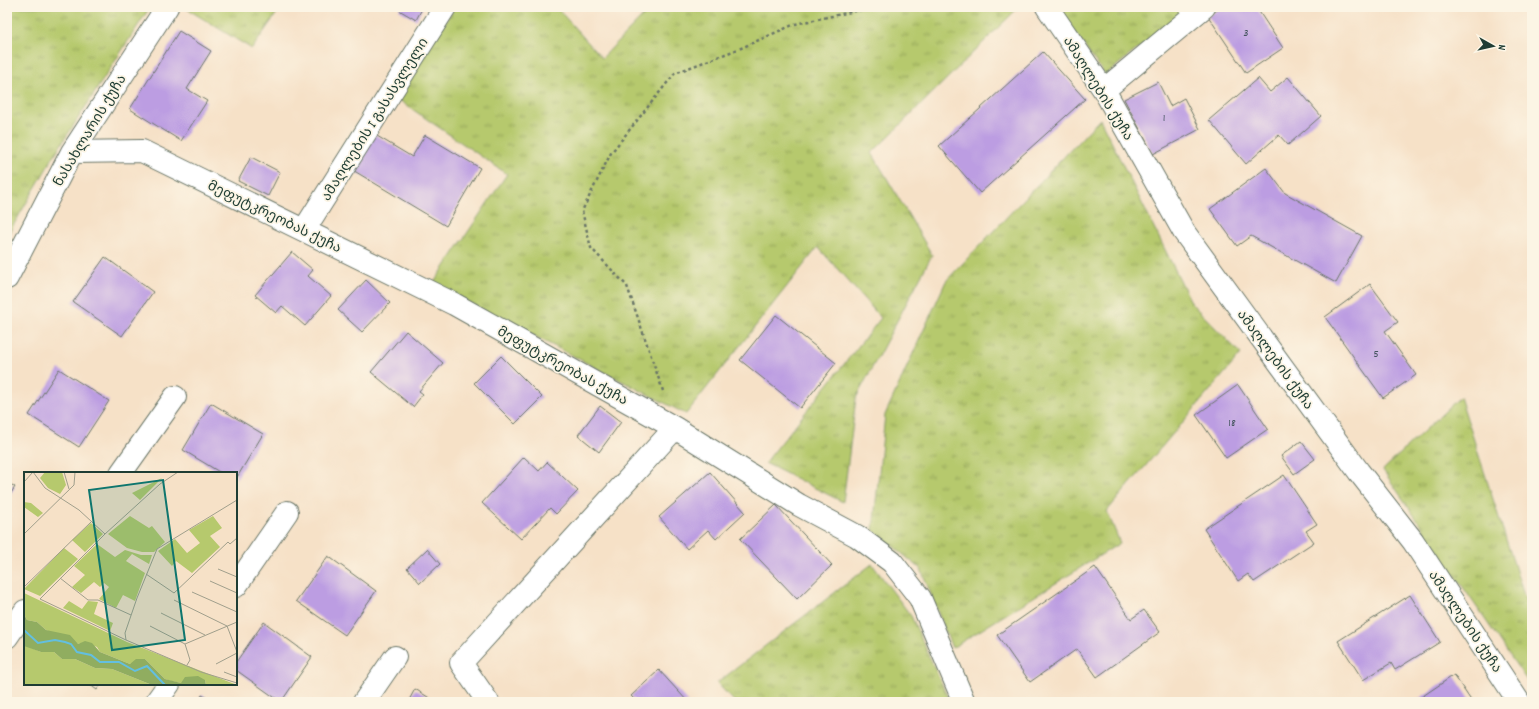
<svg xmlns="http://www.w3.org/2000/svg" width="1539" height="709" font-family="Dekko,'Noto Sans Georgian',sans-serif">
	<defs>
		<pattern id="grass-tufts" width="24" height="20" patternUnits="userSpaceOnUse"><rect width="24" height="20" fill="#b6c96d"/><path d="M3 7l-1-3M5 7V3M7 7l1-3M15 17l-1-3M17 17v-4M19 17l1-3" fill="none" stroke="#93a45a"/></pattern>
	</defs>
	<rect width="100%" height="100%" fill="#fcf5e5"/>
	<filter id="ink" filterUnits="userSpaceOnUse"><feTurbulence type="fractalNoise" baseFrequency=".025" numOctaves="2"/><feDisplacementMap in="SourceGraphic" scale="8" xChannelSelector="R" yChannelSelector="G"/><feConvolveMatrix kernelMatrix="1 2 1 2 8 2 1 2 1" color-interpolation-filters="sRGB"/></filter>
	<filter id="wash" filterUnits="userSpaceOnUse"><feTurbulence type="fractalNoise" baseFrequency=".012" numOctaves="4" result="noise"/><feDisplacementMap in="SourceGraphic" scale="16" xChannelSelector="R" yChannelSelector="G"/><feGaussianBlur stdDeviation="0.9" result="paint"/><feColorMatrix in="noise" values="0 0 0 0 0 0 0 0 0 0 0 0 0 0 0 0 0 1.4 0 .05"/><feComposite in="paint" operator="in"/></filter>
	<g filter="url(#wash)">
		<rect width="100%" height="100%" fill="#f6e1c7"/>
		<!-- grass -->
		<path fill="url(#grass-tufts)" stroke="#6a8350" d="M7,7H150L55,154L7,236Z
			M184,7H281L252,49Z
			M455,7H556L602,58L647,12L643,7H1019L872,153L932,255L856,398L843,502L765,463L881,318L818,247L686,414L433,284L507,174L393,96Z
			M1056,7H1190L1105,75Z
			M1100,119L1192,304L1241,354L1107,511L1120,543L952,648L921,569L873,530L885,415L946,281Z
			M1460,397L1532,620V688L1383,470Z
			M872,564L911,616L950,702H735L717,683Z"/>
		<g id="blocks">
			<!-- building -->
			<path fill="#bc9de2" d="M401,7H423L416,20L399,10Z
				M1222,7H1256L1283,48L1246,73L1208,16Z
				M179,31L211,51L187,89L207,101L181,141L130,109Z
				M1043,52L1085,99L980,193L939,146Z
				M1288,77L1321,116L1288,145L1279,135L1246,164L1209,120L1258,78L1270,92Z
				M1158,82L1170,106L1184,98L1200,129L1153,154L1124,99Z
				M372,133L412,157L425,135L480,168L446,226L351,169Z
				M251,157L280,172L268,196L238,181Z
				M1266,168L1285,193L1362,236L1336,283L1251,236L1237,246L1210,209Z
				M292,252L313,270L308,276L331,296L305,326L282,306L276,313L255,295Z
				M105,257L153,292L122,336L73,302Z
				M366,280L390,303L362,332L338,310Z
				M1370,284L1398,322L1385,331L1416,375L1383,398L1325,317Z
				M776,315L836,363L800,408L740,360Z
				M406,331L443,363L419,391L423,394L413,407L371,372Z
				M501,356L542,397L515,424L474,383Z
				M59,369L109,401L79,447L29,415Z
				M1238,385L1268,429L1226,458L1196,415Z
				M211,403L263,434L236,479V473H221L183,450Z
				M600,406L621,422L599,452L578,435Z
				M1301,441L1315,459L1294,474L1281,456Z
				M524,457L539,471L547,462L578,491L556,514L550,508L521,539L482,503Z
				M710,472L745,512L716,539L708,530L687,549L659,517Z
				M1284,475L1317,524L1306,531L1314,542L1254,582L1248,574L1238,581L1204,529Z
				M7,482L15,487L7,499Z
				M776,505L832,565L797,599L740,539Z
				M427,549L440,564L420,583L407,568Z
				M328,556L376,591L345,635L296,601Z
				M1095,567L1131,619L1144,610L1160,632L1097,677L1077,649L1030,682L997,635Z
				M1410,595L1440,642L1395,670L1391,663L1363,680L1338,641Z
				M264,622L312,657L281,702L236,670V662Z
				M659,670L688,702H637L631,696Z
				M1454,675L1472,702H1414Z
				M89,684H101L97,690Z
				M415,689L436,702H408Z
				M202,695L214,702H198Z"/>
		</g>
	</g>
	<g filter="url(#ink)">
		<use href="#blocks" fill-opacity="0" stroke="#6a7667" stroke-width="1"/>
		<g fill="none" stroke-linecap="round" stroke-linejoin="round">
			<!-- minor casing -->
			<g stroke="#6a7667" stroke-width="24">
				<path id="minor" d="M1047,7L1104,90L1184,232L1359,472L1413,541L1519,702
					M1104,90L1204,7
					M72,152L142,151L454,304L675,428L799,505L857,536L892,562L920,598L964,702
					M304,230L445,7
					M7,278L72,152L167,7
					M121,473L175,397
					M236,586L287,512
					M7,637L25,611
					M156,702L169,684
					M364,702L395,657
					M488,702L461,663L675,428"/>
			</g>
			<!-- path -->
			<path stroke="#6a7667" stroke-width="2.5" stroke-dasharray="3 3" stroke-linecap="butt" d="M663,391L627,286L591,248L582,211L611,153L675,73L741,48L795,24L874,7"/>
			<!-- minor -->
			<use href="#minor" stroke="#fff" stroke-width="22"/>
		</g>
	</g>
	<g text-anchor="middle" stroke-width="3.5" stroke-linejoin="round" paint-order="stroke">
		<!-- number labels -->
		<g font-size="12" fill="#465560">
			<text x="1246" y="36">3</text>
			<text x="1164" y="121">1</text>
			<text x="1376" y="357">5</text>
			<text x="1232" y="426">18</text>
		</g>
		<!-- street labels -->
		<g font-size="14" fill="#1f3d34" stroke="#fcf5e5">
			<text transform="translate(1099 88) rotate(58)" y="5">ამაღლების ქუჩა</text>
			<text transform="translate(374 119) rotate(-58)" y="5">ამაღლების I გასასვლელი</text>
			<text transform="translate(89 130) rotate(-59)" y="5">ნასახლარის ქუჩა</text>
			<text transform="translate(275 216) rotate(26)" y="5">მეფუტკრეობას ქუჩა</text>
			<text transform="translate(1276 359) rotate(54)" y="5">ამაღლების ქუჩა</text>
			<text transform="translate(563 365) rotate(29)" y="5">მეფუტკრეობას ქუჩა</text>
			<text transform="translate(1466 621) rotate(56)" y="5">ამაღლების ქუჩა</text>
		</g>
	</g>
	<!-- overview -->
	<g transform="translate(24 472)">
		<rect width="213" height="213" fill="#f6e1c7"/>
		<path d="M21,0H38L42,13L36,22L24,16L16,6ZM138,6L116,28L108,21ZM0,30L7,31L19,41L14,45L0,35ZM106,44L125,56L128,54L141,70L130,80H118L103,76L84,62ZM189,44L198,56L186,64L196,75L168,101L152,89L148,94L134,79L151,67L163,81L176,71L165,58ZM67,51L79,62L61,80L48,68ZM73,72L91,85L101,78L117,83H128L125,92L108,82L102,89L121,101L111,129L99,123L92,136L75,127L85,115L80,111L76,115L70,110L57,121L48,115L61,103L50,94ZM40,76L54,87L16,124L0,117ZM0,121L103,170L213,213H182L181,208L157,211L147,209L141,207L121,187L106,192L76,180L73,175L61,170L54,172L22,158L13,150L3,148L0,142ZM45,129L58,137L64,129L74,130L70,142L89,151L86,159L39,136ZM0,173L17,180H30L38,187H51L71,196L88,197L128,213H0Z" fill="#b6c96d"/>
		<path d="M0,142L3,148L13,150L22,158L46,163L54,172L61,169L68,171L76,180L106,192L112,187H121L141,207L157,211L161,205L174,204L181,208L182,213H128L88,197L71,196L51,187H38L30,180H17L0,174Z" fill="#90ad60"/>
		<path fill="none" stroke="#63bfe0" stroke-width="2" d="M0,158L14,171L31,168L41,170L47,172L53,180L67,183L76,190H95L111,199L123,194L141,213"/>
		<path fill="none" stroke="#a09f8c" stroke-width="1" d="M9,0L21,16L55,38L81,62M40,0L45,17M154,0L136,12L81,62L16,127L102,168L177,200L213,211M0,10L9,0M0,62L50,13L51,0M194,97L213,105M122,102L150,121L204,70L206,72L213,66M36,106L64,128H74L107,143M186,109L213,121M0,115L67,50M168,120L213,140M150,128L203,154L213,180M137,141L181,163M126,154L161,172M102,168L101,161L113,126L133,77L213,28M161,172L213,150M161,172L166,188L163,193M192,192L213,181M200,200L213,205"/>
		<path fill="#0f766e" fill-opacity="0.15" stroke="#0f766e" stroke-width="2" d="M139,8L161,168L88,178L65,18Z"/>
		<rect width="213" height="213" fill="none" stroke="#1f3d34" stroke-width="2"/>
	</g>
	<!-- margin -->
	<rect width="1539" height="709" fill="none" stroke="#fcf5e5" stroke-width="24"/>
	<!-- north arrow -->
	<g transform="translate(1493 46) rotate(98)" stroke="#fcf5e5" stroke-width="3" paint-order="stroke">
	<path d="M0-3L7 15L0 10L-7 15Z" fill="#1f3d34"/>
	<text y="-6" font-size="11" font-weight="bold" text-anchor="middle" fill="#1f3d34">N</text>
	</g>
</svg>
